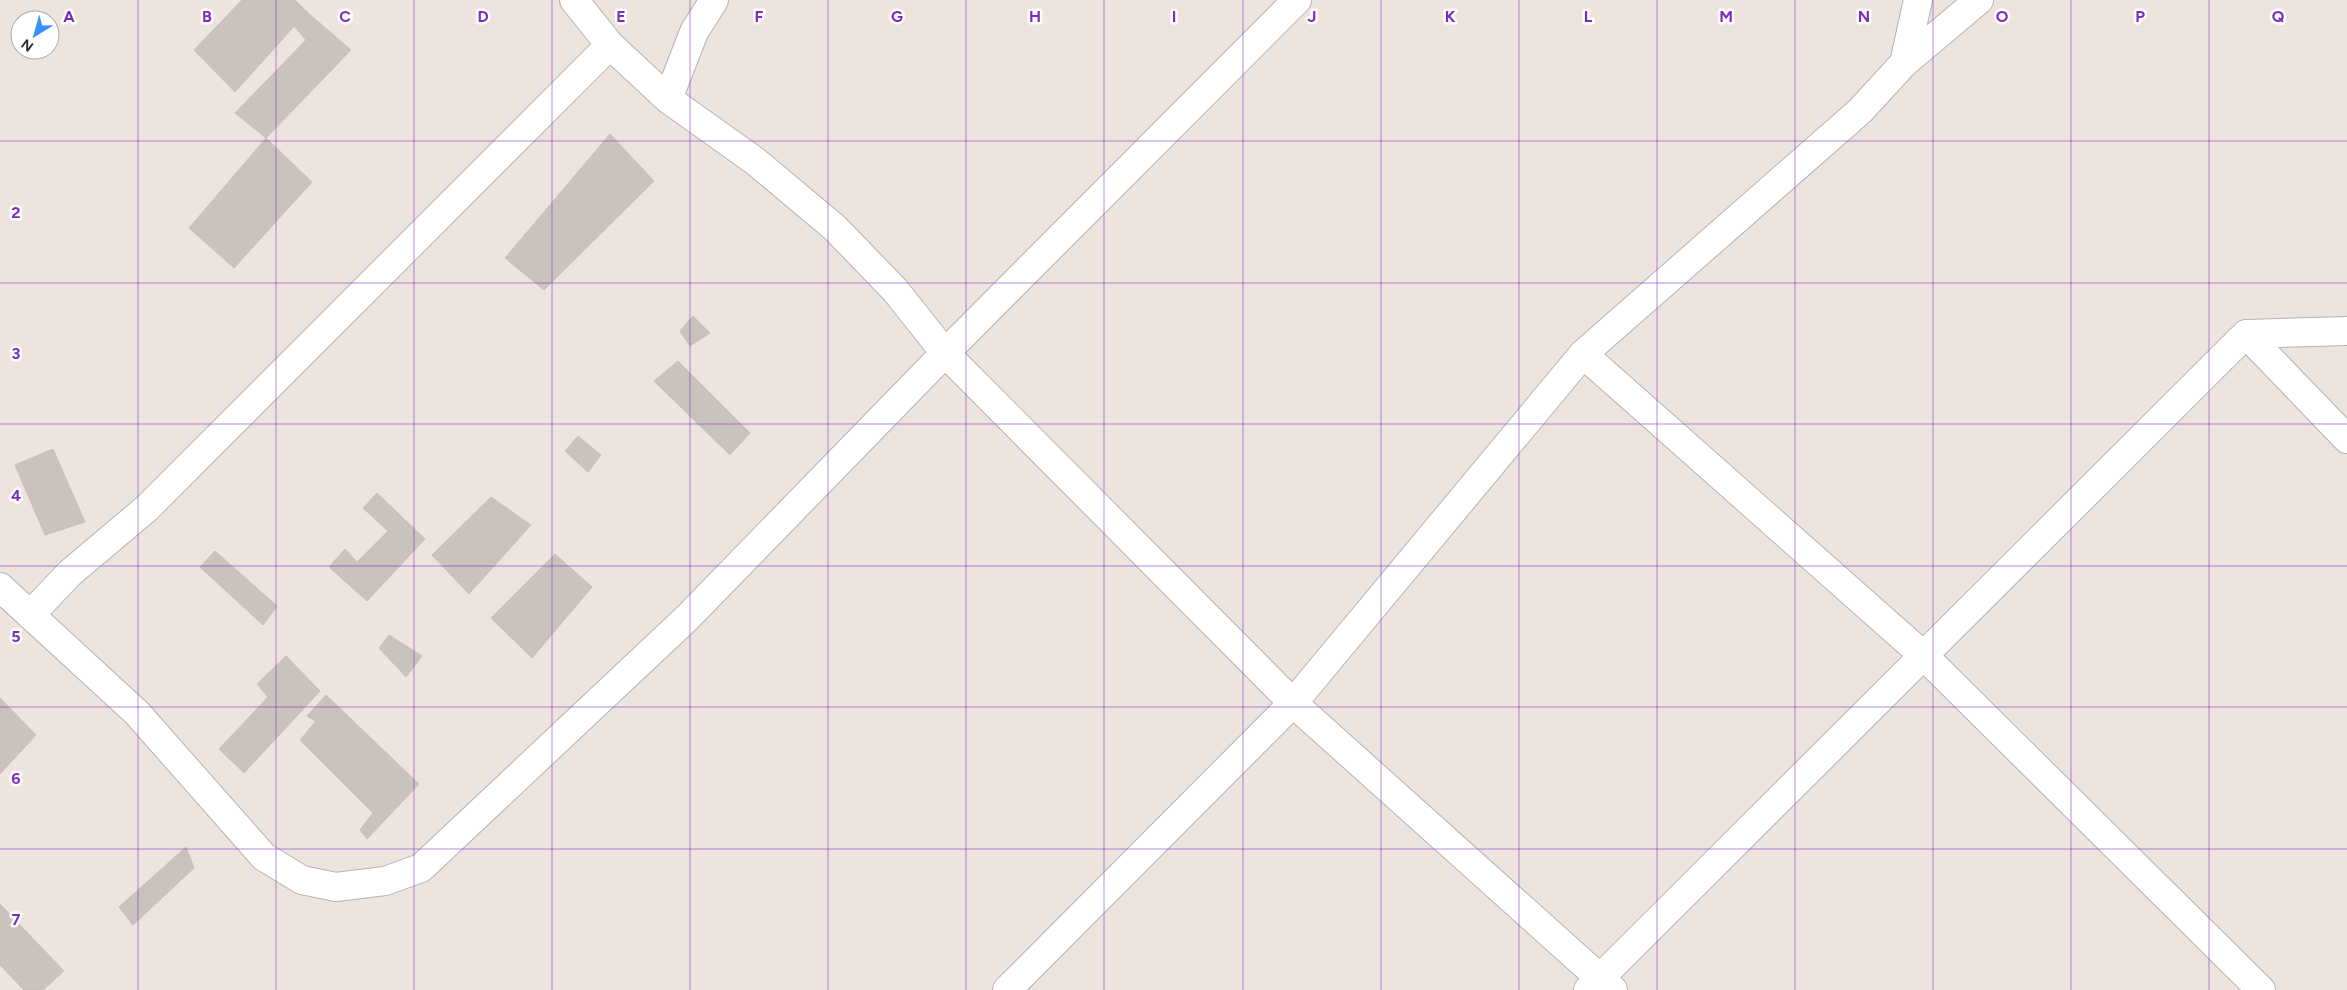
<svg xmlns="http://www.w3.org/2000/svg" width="2347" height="990" font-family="Figtree,sans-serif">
	<rect width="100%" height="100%" fill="#eee4de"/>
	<!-- building -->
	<path fill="#c9c2bd" stroke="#cabfb8" d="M242,0H295L307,12L235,92L194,50Z
		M307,12L351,50L266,138L235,113L306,40L294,26Z
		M610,134L654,181L544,290L505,258Z
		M266,138L312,182L234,268L189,228Z
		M693,316L710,333L690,346L680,331Z
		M678,361L750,433L730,455L654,381Z
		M578,436L601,455L588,472L565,451Z
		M53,449L85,522L45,535L15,465Z
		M377,493L425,539L367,601L329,567L345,549L357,562L388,531L363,508Z
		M491,497L531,525L469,594L432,555Z
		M215,551L277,606L263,625L200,567Z
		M555,554L592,587L532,658L491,618Z
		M389,635L422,656L406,677L379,648Z
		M286,656L320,691L244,773L219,749L268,697L257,684Z
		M326,695L419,784L367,839L360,830L373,813L300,740L316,721L307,716Z
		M0,698L36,735L0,774Z
		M186,847L194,868L133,925L119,907Z
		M0,904L64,971L43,990H24L0,965Z"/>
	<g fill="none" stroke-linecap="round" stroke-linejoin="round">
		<!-- minor casing -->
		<g stroke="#aeb4bc" stroke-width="30">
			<path id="minor" d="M574,0L610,45L668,99L755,161L835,228L895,290L945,353L1293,703L1613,990
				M1904,63L1918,0
				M668,99L694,32L714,0
				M2246,334L2347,439
				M1583,354L1924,656L2261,990
				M0,587L137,713L264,857L302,880L336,887L385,881L421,868L687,618L945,353L1297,0
				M30,615L70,573L147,508L610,45
				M1007,990L1293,703L1583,354L1860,111L1904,63L1979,0
				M1588,990L2246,334L2347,331"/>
		</g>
		<!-- minor -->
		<use href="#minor" stroke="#fff" stroke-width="28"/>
	</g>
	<!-- grid -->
	<path fill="none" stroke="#7b2cbf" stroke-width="1" stroke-opacity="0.55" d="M138,0V990M276,0V990M414,0V990M552,0V990M690,0V990M828,0V990M966,0V990M1104,0V990M1243,0V990M1381,0V990M1519,0V990M1657,0V990M1795,0V990M1933,0V990M2071,0V990M2209,0V990M0,141H2347M0,283H2347M0,424H2347M0,566H2347M0,707H2347M0,849H2347"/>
	<g font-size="16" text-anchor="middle" font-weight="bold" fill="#7b2cbf" stroke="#fff" stroke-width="5" stroke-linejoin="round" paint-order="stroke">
		<text x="69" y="22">A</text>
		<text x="207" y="22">B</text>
		<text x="345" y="22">C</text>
		<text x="483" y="22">D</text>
		<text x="621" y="22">E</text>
		<text x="759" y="22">F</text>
		<text x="897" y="22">G</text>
		<text x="1035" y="22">H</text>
		<text x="1174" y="22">I</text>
		<text x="1312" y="22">J</text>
		<text x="1450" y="22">K</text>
		<text x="1588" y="22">L</text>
		<text x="1726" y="22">M</text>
		<text x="1864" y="22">N</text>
		<text x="2002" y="22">O</text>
		<text x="2140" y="22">P</text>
		<text x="2278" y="22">Q</text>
		<text x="16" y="218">2</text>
		<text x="16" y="359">3</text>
		<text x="16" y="501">4</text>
		<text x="16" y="642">5</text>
		<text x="16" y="784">6</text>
		<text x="16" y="925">7</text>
	</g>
	<!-- north arrow -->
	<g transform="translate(35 35) rotate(217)"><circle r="24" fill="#ffffff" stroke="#ababab"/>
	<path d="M0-4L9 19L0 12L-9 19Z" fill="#3b8fff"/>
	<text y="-8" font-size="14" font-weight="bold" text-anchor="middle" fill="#2c2c2c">N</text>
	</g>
</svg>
